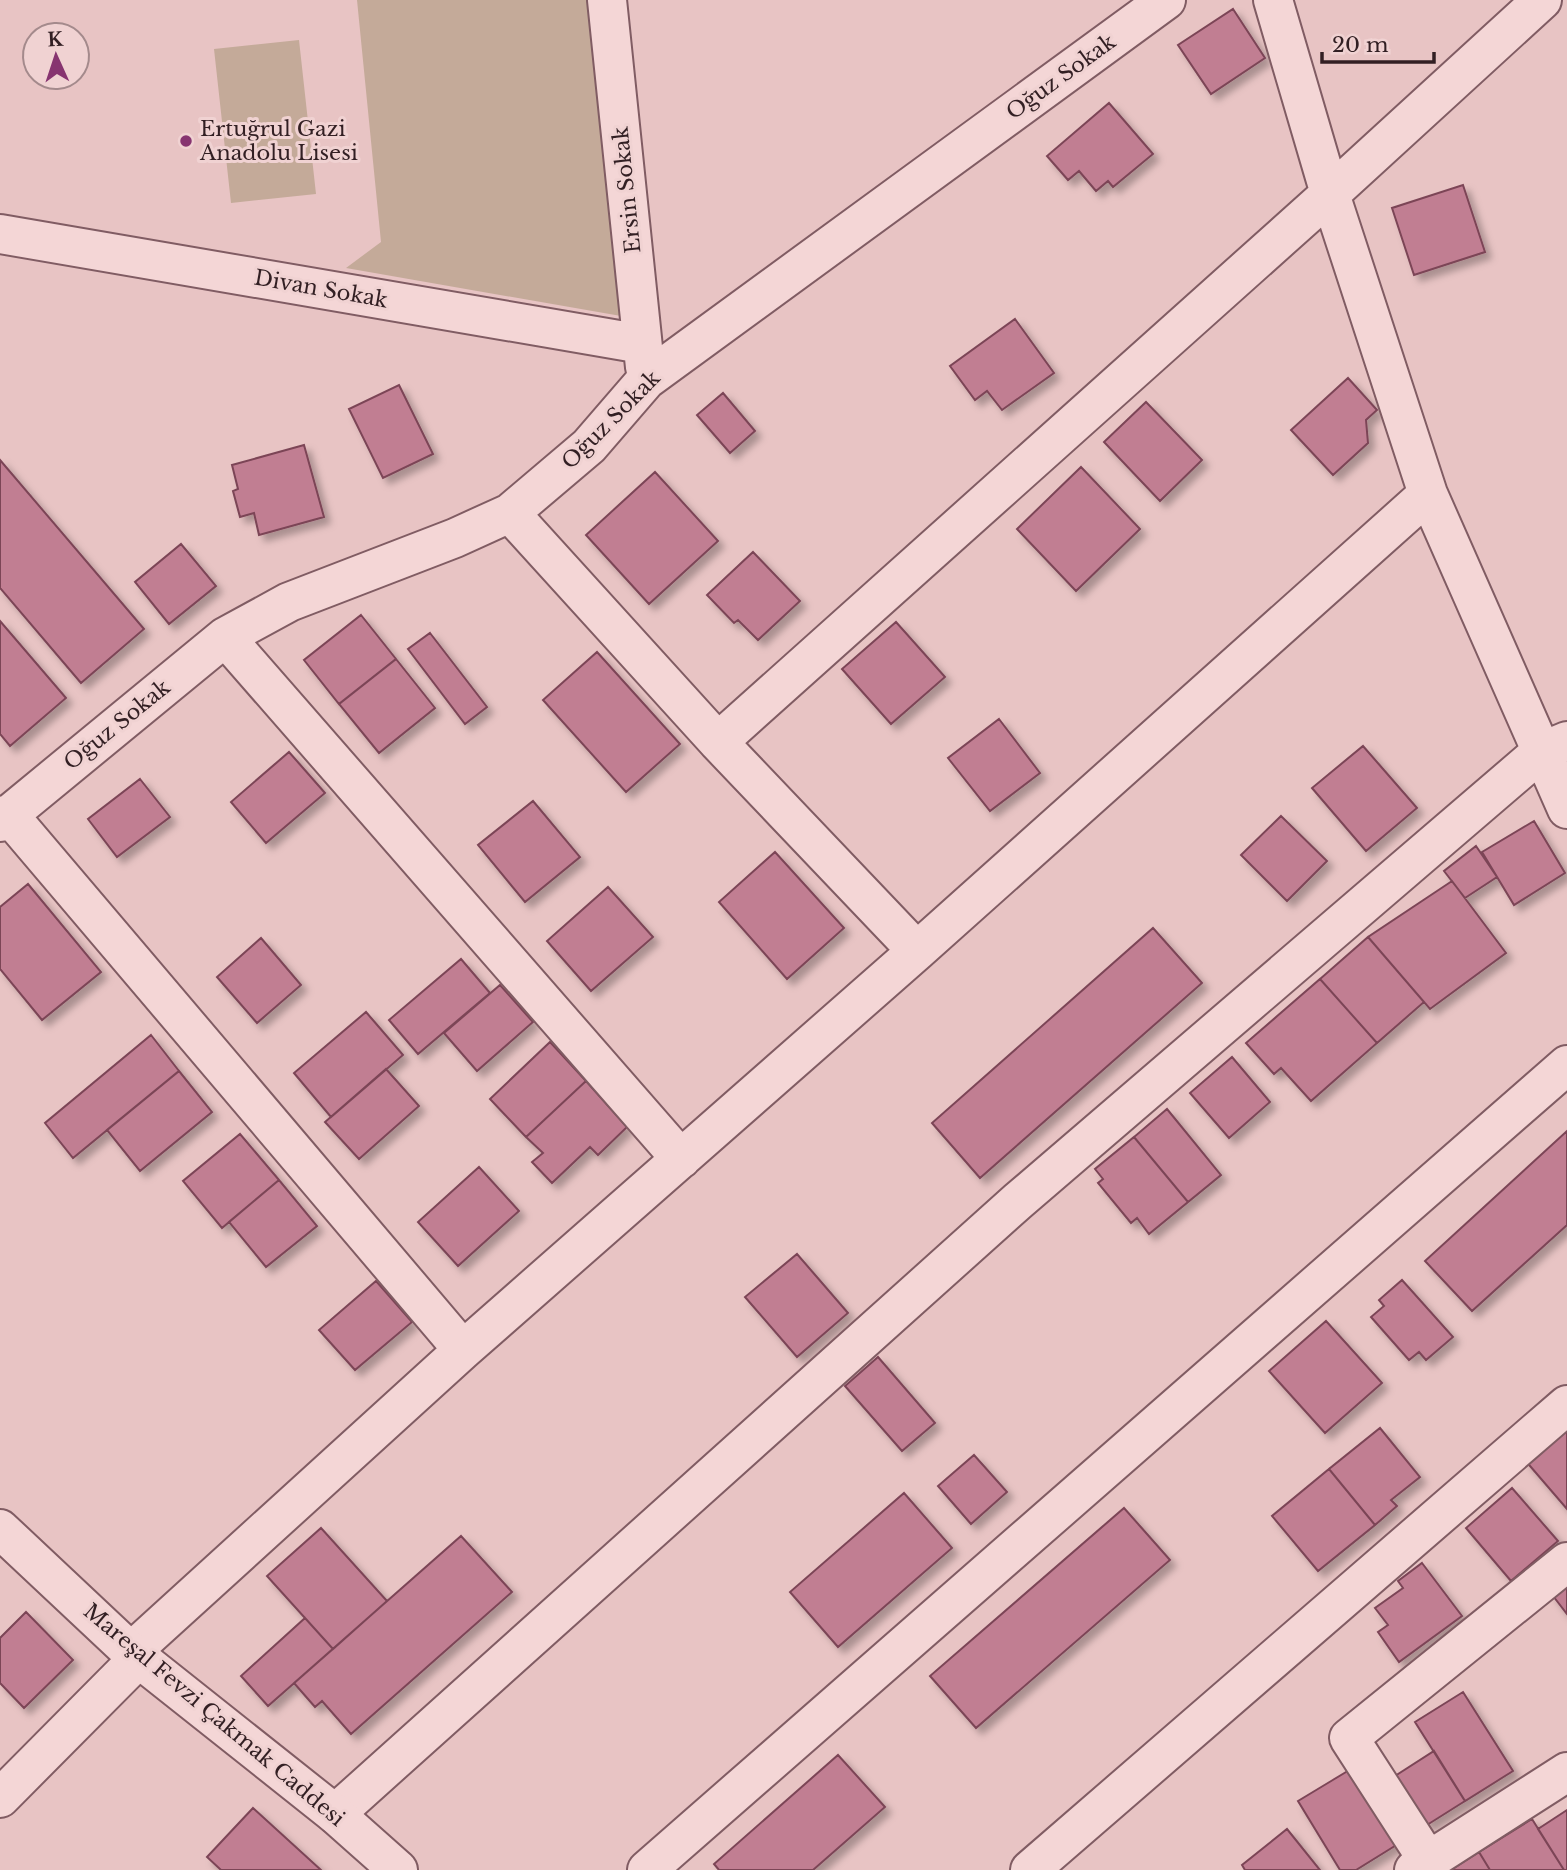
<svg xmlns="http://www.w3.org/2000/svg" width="1567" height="1870" font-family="'Libre Baskerville',serif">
	<defs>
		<filter id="shadow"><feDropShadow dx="6" dy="6" stdDeviation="3.5" flood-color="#0004"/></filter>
	</defs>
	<rect width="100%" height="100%" fill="#e8c4c4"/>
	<!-- green -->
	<path fill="#c4aa99" d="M357,0H589L621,316L346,268L381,242Z
		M299,40L316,194L231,203L214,49Z"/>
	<!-- building -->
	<path fill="#c17e92" stroke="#7c4557" stroke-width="2" filter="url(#shadow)" d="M1233,9L1265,58L1211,94L1178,45Z
		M1109,103L1153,154L1113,187L1108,181L1096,191L1079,171L1068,180L1047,156Z
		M1463,185L1485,252L1414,275L1392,208Z
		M1015,319L1054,373L1002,410L987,391L975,400L950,366Z
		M1348,378L1377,410L1366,420L1368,443L1333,475L1291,430Z
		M399,385L433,454L383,478L349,409Z
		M723,393L755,431L730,453L697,415Z
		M1146,402L1202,460L1160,501L1104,442Z
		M304,445L324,517L259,535L254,513L240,517L233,491L238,489L232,465Z
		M0,460L144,629L81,683L0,588Z
		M1081,467L1140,529L1076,591L1017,529Z
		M655,472L718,541L649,604L586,535Z
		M181,544L216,586L169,624L135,582Z
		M753,552L800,601L758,640L738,620L734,623L707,595Z
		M361,615L396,659L339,704L304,660Z
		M0,621L66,698L10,746L0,734Z
		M896,622L945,677L891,724L842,669Z
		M430,633L487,707L465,724L408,649Z
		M597,652L680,744L626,792L543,700Z
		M396,659L435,708L379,753L339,704Z
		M999,719L1040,773L990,811L948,758Z
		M1363,746L1417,808L1366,851L1312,788Z
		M289,752L325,793L266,843L231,802Z
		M140,779L170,817L117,857L88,819Z
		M533,801L580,857L525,902L478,845Z
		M1281,816L1327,861L1287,901L1241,855Z
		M1534,821L1565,873L1514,905L1482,852Z
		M1476,846L1497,877L1465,898L1444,871Z
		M775,852L844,928L787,979L719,902Z
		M1452,881L1506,953L1430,1009L1368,937Z
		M28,884L101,972L42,1020L0,969V907Z
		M608,887L653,937L591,991L547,941Z
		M1153,928L1202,983L980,1178L932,1123Z
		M1368,937L1424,1002L1377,1043L1320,979Z
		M261,938L301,985L257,1023L217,977Z
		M461,959L490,993L418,1054L389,1020Z
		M1320,979L1377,1043L1311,1101L1281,1068L1274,1074L1246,1043Z
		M500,985L533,1022L477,1071L444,1033Z
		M366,1012L403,1055L331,1117L294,1073Z
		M151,1035L179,1071L73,1158L45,1123Z
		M550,1042L586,1081L526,1137L490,1099Z
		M1232,1057L1270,1102L1229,1138L1190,1093Z
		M386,1069L419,1106L359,1159L325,1122Z
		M179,1071L212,1112L140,1171L107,1130Z
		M586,1081L627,1127L598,1155L590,1147L552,1183L532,1162L543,1153L526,1137Z
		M1167,1109L1221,1175L1188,1202L1134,1137Z
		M1567,1131V1225L1472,1311L1425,1261Z
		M240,1134L279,1180L222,1228L183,1181Z
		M1134,1137L1188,1202L1149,1234L1137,1218L1131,1223L1098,1183L1103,1179L1095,1169Z
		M479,1167L519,1211L458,1266L418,1222Z
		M279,1180L317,1226L266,1267L229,1222Z
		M797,1254L848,1313L797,1357L745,1297Z
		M1402,1280L1453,1337L1426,1360L1419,1352L1409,1360L1371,1317L1384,1306L1379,1300Z
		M376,1281L412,1322L355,1370L319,1330Z
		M1326,1321L1382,1383L1325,1433L1269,1371Z
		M878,1357L935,1423L902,1451L845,1386Z
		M1567,1422V1509L1524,1459Z
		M1380,1428L1420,1477L1391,1500L1397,1506L1375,1525L1329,1469Z
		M974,1455L1007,1492L971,1524L938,1486Z
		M1329,1469L1375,1525L1318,1571L1272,1516Z
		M1512,1488L1558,1541L1511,1581L1466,1528Z
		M904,1493L952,1548L838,1647L790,1592Z
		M1124,1508L1170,1560L976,1728L930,1676Z
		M321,1528L387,1601L333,1649L267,1576Z
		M461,1536L512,1592L351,1734L322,1701L315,1707L294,1683Z
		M1422,1563L1462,1616L1399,1662L1378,1632L1388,1625L1375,1608L1403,1588L1398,1581Z
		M1567,1578V1614L1550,1592Z
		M26,1612L73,1660L24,1708L0,1683V1638Z
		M305,1618L333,1649L268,1706L241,1676Z
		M1463,1692L1513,1771L1465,1801L1415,1722Z
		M1434,1751L1465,1801L1427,1825L1395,1776Z
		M838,1755L885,1807L813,1870H719L714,1864Z
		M1351,1769L1398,1844L1356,1870H1340L1298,1801Z
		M253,1808L321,1870H221L207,1857Z
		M1567,1810V1870H1564L1538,1829Z
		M1532,1819L1564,1870H1490L1479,1852Z
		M1287,1829L1320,1870H1245L1242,1865Z
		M1479,1852L1490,1870H1451Z"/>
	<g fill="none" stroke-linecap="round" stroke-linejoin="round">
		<!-- minor casing -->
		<g stroke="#805c63" stroke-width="42">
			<path id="minor" d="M607,0L645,367
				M1273,0L1330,194L1428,494L1567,809
				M0,234L642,344
				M510,513L718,742L917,951
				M225,637L681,1159
				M718,742L1330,194L1542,0
				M8,814L463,1350
				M0,822L225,637L289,602L455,538L510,513L589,446L646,380L1166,0
				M131,1652L463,1350L917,951L1428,494
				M0,1798L139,1658
				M335,1814L1018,1201L1541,752L1567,741
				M1427,1859L1349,1738L1567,1562
				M647,1870L1567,1065
				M1030,1870L1567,1405
				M1414,1870L1567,1772"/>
		</g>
		<!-- tertiary casing -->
		<g stroke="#805c63" stroke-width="42">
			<path id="tertiary" d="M0,1529L131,1652L335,1814L398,1870"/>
		</g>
		<!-- minor -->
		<use href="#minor" stroke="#f4d6d6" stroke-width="38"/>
		<!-- tertiary -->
		<use href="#tertiary" stroke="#f4d6d6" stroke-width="38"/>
	</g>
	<!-- markers -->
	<circle fill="#873470" stroke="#f0d2d2" stroke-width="2.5" cx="186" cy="141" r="7"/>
	<g text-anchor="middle" stroke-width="6" stroke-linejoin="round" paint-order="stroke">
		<!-- street labels -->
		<g font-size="21" fill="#321f23" stroke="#f0d2d2">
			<text transform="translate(1061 77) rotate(-36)" y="7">Oğuz Sokak</text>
			<text transform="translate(627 190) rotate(-96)" y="7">Ersin Sokak</text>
			<text transform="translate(321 289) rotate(10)" y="7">Divan Sokak</text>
			<text transform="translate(611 420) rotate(-45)" y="7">Oğuz Sokak</text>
			<text transform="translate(117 725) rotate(-39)" y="7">Oğuz Sokak</text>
			<text transform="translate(214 1715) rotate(40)" y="7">Mareşal Fevzi Çakmak Caddesi</text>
		</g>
		<!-- poi labels -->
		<g font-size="21" fill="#321f23" stroke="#f0d2d2" text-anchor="start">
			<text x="200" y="136">Ertuğrul Gazi<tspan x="200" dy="24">Anadolu Lisesi</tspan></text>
		</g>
	</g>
	<!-- north arrow -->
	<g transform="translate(56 56) rotate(357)"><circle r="33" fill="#f0d2d2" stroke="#a48a8c" stroke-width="2"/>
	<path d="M0-5L12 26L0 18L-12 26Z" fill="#873470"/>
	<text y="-10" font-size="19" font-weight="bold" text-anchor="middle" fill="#321f23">K</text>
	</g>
	<!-- scale -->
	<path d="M1322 52v10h112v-10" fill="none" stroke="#321f23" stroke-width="3.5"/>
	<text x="1332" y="52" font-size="21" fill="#321f23" stroke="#f0d2d2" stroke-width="5" paint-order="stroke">20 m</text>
</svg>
